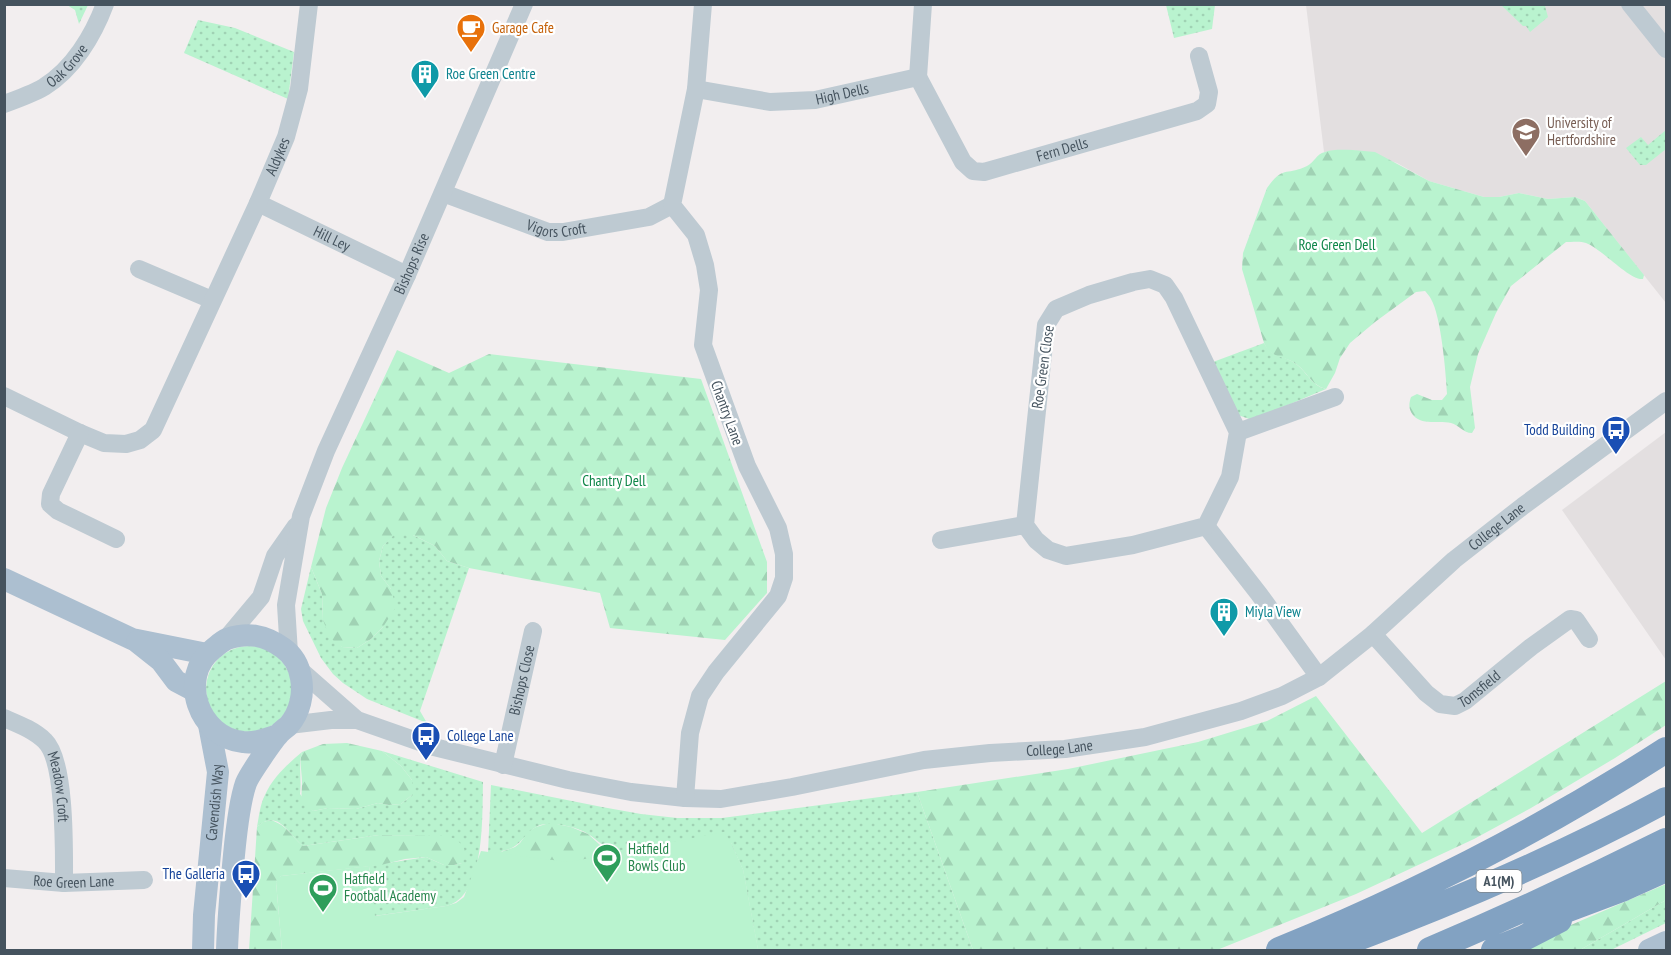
<svg xmlns="http://www.w3.org/2000/svg" width="1671" height="955" font-family="'PT Sans Narrow',sans-serif">
	<defs>
		<pattern id="green-dots" width="8" height="8" patternUnits="userSpaceOnUse" patternTransform="scale(1.5)"><rect width="8" height="8" fill="#b9f3cf"/><path d="M2 2h.1M6 6h.1" fill="none" stroke="#a0d2b4" stroke-width="1.8" stroke-linecap="round"/></pattern>
		<pattern id="forest-firs" width="22" height="20" patternUnits="userSpaceOnUse" patternTransform="scale(1.5)"><rect width="22" height="20" fill="#b9f3cf"/><path d="M5 1l3.5 6h-7zM16 11l3.5 6h-7z" fill="#a0d2b4"/></pattern>
	</defs>
	<rect width="100%" height="100%" fill="#f2eeef"/>
	<!-- education -->
	<path fill="#e3dfe0" d="M1306,5H1666V303L1585,201L1575,197L1548,199L1519,193L1499,197H1484L1429,181L1397,163L1353,150L1324,152Z
		M1666,432V660L1562,510Z"/>
	<!-- green -->
	<path fill="url(#green-dots)" d="M67,5H88L79,24L75,10Z
		M1166,5H1215L1212,29L1174,38Z
		M1501,5H1546L1545,6L1548,17L1530,32L1526,26H1523Z
		M198,20L235,28L294,52L288,99L184,53Z
		M1666,130V149L1646,165H1640L1626,148L1641,137L1648,145Z
		M1264,343C1272,359 1283,354 1296,364C1307,372 1312,386 1326,389L1252,420L1238,415L1213,362Z
		M394,534L413,535L435,546L447,561L469,568L420,711L427,723L367,699L343,683L333,674L321,658L303,621L301,609L311,567L322,594L323,620L342,647L357,648L371,639L383,627L391,589L381,576L379,561L383,546Z
		M206 689a43 43 0 1 1 86 0a43 43 0 1 1-86 0Z
		M382,751L483,782C482,815 486,897 446,906L374,916L369,866L426,857L444,865H454L462,863L421,836L379,835L303,846C288,834 278,808 257,827C259,817 260,804 265,795C273,777 288,764 302,752C298,766 302,780 300,794L313,811L328,808L356,809L378,803L389,805L401,804L412,795V780L401,766Z
		M491,785L602,807L641,814L677,818H722L917,792L973,950H758L743,870L731,843C709,845 688,847 666,848C650,850 632,852 616,850C603,848 598,840 588,834C577,827 561,824 548,824C526,824 525,848 502,851L497,858L488,853Z
		M1666,900V923L1611,950H1580Z"/>
	<!-- forest -->
	<path fill="url(#forest-firs)" d="M1353,150L1375,152L1429,181L1484,197H1499L1519,193L1548,199L1575,197L1585,201L1644,275L1643,279C1630,281 1602,249 1586,243C1581,241 1572,242 1566,242L1511,286L1496,313L1478,354L1470,387L1475,428L1472,433C1463,433 1459,425 1451,423C1438,420 1422,426 1413,415C1408,409 1409,403 1411,397L1417,394L1432,400H1442L1447,394C1446,373 1441,316 1431,299C1431,298 1426,292 1425,291L1416,292L1375,322L1350,343L1340,358L1335,373L1326,389C1310,385 1306,369 1293,362C1284,357 1274,357 1267,349L1264,343L1242,269L1243,253L1267,188C1283,165 1287,176 1307,166C1314,163 1316,154 1325,152C1333,149 1344,150 1353,150Z
		M397,350L449,373L489,354L701,379L767,562V593L725,640L610,628L600,593L469,568L447,561L435,546L413,535H394L383,546L379,561L381,576L391,589L396,607L383,627L371,639L357,648L342,647L330,638L323,620L322,594L311,567L326,508L342,468Z
		M1666,681V725L1615,758L1531,808L1474,839L1356,894L1217,950H973L917,792L1068,769L1198,742L1267,721L1316,696L1422,833Z
		M347,743L382,751L401,766L412,780V795L401,804L389,805L378,803L356,809L328,808L313,811C298,800 302,798 302,782C302,772 299,763 302,752L323,744Z
		M271,820C288,826 290,835 303,846L379,835L445,836L456,839L463,846L466,854L462,863L454,865H444L426,857L405,859L381,865L281,876L276,882L282,950H249L257,827L263,822Z
		M546,824H557L571,827L588,834L600,845L613,850H649L731,843L743,870L758,950L497,858L498,853L515,847L520,843L528,832L536,827Z
		M1666,884V900L1580,950H1513Z"/>
	<!-- pitch -->
	<path fill="#b9f3cf" d="M724,832L731,843L743,870L758,950H282L276,882L278,878L281,876L369,866L375,916L446,906L456,903L464,897L481,851L569,862Z"/>
	<g fill="none" stroke-linecap="round" stroke-linejoin="round">
		<!-- minor -->
		<g stroke="#becad2" stroke-width="18">
			<path d="M1630,4L1666,49"/>
			<path id="s1" d="M918,77L963,162L973,171L984,172L1197,111L1207,104L1209,92L1199,56"/>
			<path id="s2" d="M696,89L770,102L815,100L918,77L923,4"/>
			<path id="s3" d="M4,104C18,99 32,94 44,87C73,69 93,36 105,4"/>
			<path id="s4" d="M443,193L548,232H563L649,217L672,205"/>
			<path id="s5" d="M258,203L407,275"/>
			<path d="M139,269L212,300"/>
			<path id="s6" d="M4,396L80,433L104,443L126,444L140,440L153,430L258,203L286,137L299,89L309,4"/>
			<path d="M1238,432L1335,397"/>
			<path d="M80,433L51,494L50,504L58,511L116,539"/>
			<path d="M1206,526L1259,594L1319,677"/>
			<path d="M941,540L1025,525L1036,540L1048,550L1066,556L1133,545L1206,526L1230,477L1238,432L1174,298L1165,285L1150,279L1133,282L1089,295L1056,309L1046,325L1025,525"/>
			<path id="s7" d="M1373,634L1426,693L1440,704L1455,706L1465,701L1531,647L1570,619L1576,620L1589,639"/>
			<path d="M225,640L261,597L275,556L296,526"/>
			<path id="s8" d="M289,653L286,605L301,516L326,451L407,275L524,4"/>
			<path id="s9" d="M299,669L357,720L434,747L568,780L631,792L685,798L721,799L792,787L924,760L990,753L1065,749L1145,737L1241,711L1282,696L1319,677L1373,634L1454,560L1523,506L1666,401"/>
			<path id="s10" d="M4,718C18,724 34,730 45,741C66,761 64,853 64,883"/>
			<path d="M289,725L331,720H357"/>
			<path id="s11" d="M503,765L533,631"/>
			<path d="M685,798L690,733L700,696L716,672L778,596L784,578V554L778,528L747,466L703,345L709,290L705,265L696,235L672,205L696,89L703,4"/>
			<path id="s12" d="M4,878L64,883L144,880"/>
		</g>
		<!-- major -->
		<g stroke="#acbfd0" stroke-width="22">
			<path d="M4,579L132,639L207,654"/>
			<path d="M137,642L161,661L176,681L195,691"/>
			<path id="s13" d="M203,950L204,915L218,772L209,725"/>
			<path d="M227,950C228,918 231,887 234,855C236,834 239,803 246,783C249,775 273,740 279,734C282,730 286,728 289,725C300,712 304,694 301,678C299,666 293,655 283,648C265,635 249,632 227,639C222,641 217,646 213,649C177,677 199,738 243,742C255,744 266,739 278,735"/>
			<path d="M1649,950L1666,942"/>
		</g>
		<!-- highway -->
		<path stroke="#82a2c2" stroke-width="26" d="M1536,921L1624,888L1666,869
			M1279,950C1414,895 1543,829 1666,750
			M1326,950C1442,907 1557,859 1666,800
			M1430,950C1510,916 1588,880 1666,841
			M1494,950L1524,938L1559,920"/>
	</g>
	<!-- icons -->
	<defs>
		<g id="cafe-pin" transform="scale(1.5)"><path d="M0 17L-7.5 6A9.5 9.5 0 1 1 7.5 6Z" fill="#e8710a" stroke="#fff"/><path d="M-5.5-4.5H6V0H3Q3 3.5 0 3.5H-2.5Q-5.5 3.5-5.5 0ZM3-3.2v2h1.7v-2ZM-6 4.5H4V6H-6Z" fill="#fff"/></g>
		<g id="building-pin" transform="scale(1.5)"><path d="M0 17L-7.5 6A9.5 9.5 0 1 1 7.5 6Z" fill="#0f9aa8" stroke="#fff"/><path d="M-4-6H4V6H1V3H-1V6H-4ZM-2.5-4.3h1.7v1.8h-1.7ZM.8-4.3h1.7v1.8H.8ZM-2.5-1h1.7V.8h-1.7ZM.8-1h1.7V.8H.8Z" fill="#fff"/></g>
		<g id="university-pin" transform="scale(1.5)"><path d="M0 17L-7.5 6A9.5 9.5 0 1 1 7.5 6Z" fill="#8d6e63" stroke="#fff"/><path d="M0-5L7-2L0 1L-7-2ZM-4 1L0 2.5L4 1V4Q0 6-4 4Z" fill="#fff"/></g>
		<g id="bus-pin" transform="scale(1.5)"><path d="M0 17L-7.5 6A9.5 9.5 0 1 1 7.5 6Z" fill="#1a4fb4" stroke="#fff"/><path d="M-5-6H5V4H4V6H2V4H-2V6H-4V4H-5ZM-3.5-4V0h7V-4ZM-3.5 1.2v1.5H-2V1.2ZM2 1.2v1.5H3.5V1.2Z" fill="#fff"/></g>
		<g id="stadium-pin" transform="scale(1.5)"><path d="M0 17L-7.5 6A9.5 9.5 0 1 1 7.5 6Z" fill="#2e9e5b" stroke="#fff"/><path d="M0-5a6.5 5 0 1 0 0 10a6.5 5 0 1 0 0-10ZM-3.5-1.8h7v3.6h-7Z" fill="#fff"/></g>
	</defs>
	<g fill-rule="evenodd">
		<use href="#cafe-pin" x="471" y="28"/>
		<use href="#building-pin" x="425" y="74"/>
		<use href="#university-pin" x="1526" y="132"/>
		<use href="#bus-pin" x="1616" y="430"/>
		<use href="#building-pin" x="1224" y="612"/>
		<use href="#bus-pin" x="426" y="736"/>
		<use href="#stadium-pin" x="607" y="858"/>
		<use href="#bus-pin" x="246" y="874"/>
		<use href="#stadium-pin" x="323" y="888"/>
	</g>
	<g text-anchor="middle" stroke-width="4.5" stroke-linejoin="round" paint-order="stroke">
		<!-- shield labels -->
		<rect fill="#fff" stroke="#7d878e" stroke-width="1.5" x="1476.5" y="870" width="45" height="22" rx="4.5"/>
		<g font-size="14" font-weight="bold" fill="#45535e">
			<text x="1499" y="886">A1(M)</text>
		</g>
		<!-- food labels -->
		<g font-size="15" fill="#c56008" stroke="#fff" text-anchor="start">
			<text x="492" y="33">Garage Cafe</text>
		</g>
		<!-- street labels -->
		<g font-size="15" fill="#45535e" stroke="#fff">
			<text dy="5" stroke="none"><textPath href="#s3" startOffset="75">Oak Grove</textPath></text>
			<text dy="5" stroke="none"><textPath href="#s2" startOffset="148">High Dells</textPath></text>
			<text dy="5" stroke="none"><textPath href="#s1" startOffset="202">Fern Dells</textPath></text>
			<text dy="5" stroke="none"><textPath href="#s6" startOffset="464">Aldykes</textPath></text>
			<text dy="5" stroke="none"><textPath href="#s4" startOffset="120">Vigors Croft</textPath></text>
			<text dy="5" stroke="none"><textPath href="#s5" startOffset="82">Hill Ley</textPath></text>
			<text dy="5" stroke="none"><textPath href="#s8" startOffset="414">Bishops Rise</textPath></text>
			<text transform="translate(1043 367) rotate(-82)" y="5">Roe Green Close</text>
			<text transform="translate(727 413) rotate(70)" y="5">Chantry Lane</text>
			<text dy="5" stroke="none"><textPath href="#s9" startOffset="1298">College Lane</textPath></text>
			<text dy="5" stroke="none"><textPath href="#s11" startOffset="87">Bishops Close</textPath></text>
			<text dy="5" stroke="none"><textPath href="#s7" startOffset="142">Tomsfield</textPath></text>
			<text dy="5" stroke="none"><textPath href="#s9" startOffset="794">College Lane</textPath></text>
			<text dy="5" stroke="none"><textPath href="#s10" startOffset="96">Meadow Croft</textPath></text>
			<text dy="5" stroke="none"><textPath href="#s13" startOffset="148">Cavendish Way</textPath></text>
			<text dy="5" stroke="none"><textPath href="#s12" startOffset="70">Roe Green Lane</textPath></text>
		</g>
		<!-- culture labels -->
		<g font-size="15" fill="#0d838f" stroke="#fff" text-anchor="start">
			<text x="446" y="79">Roe Green Centre</text>
			<text x="1245" y="617">Miyla View</text>
		</g>
		<!-- education labels -->
		<g font-size="15" fill="#785e54" stroke="#fff" text-anchor="start">
			<text x="1547" y="128">University of<tspan x="1547" dy="17">Hertfordshire</tspan></text>
		</g>
		<!-- park labels -->
		<g font-size="15" fill="#0f8649" stroke="#fff">
			<text x="1337" y="250">Roe Green Dell</text>
			<text x="614" y="486">Chantry Dell</text>
		</g>
		<!-- transit labels -->
		<g font-size="15" fill="#164399" stroke="#fff" text-anchor="end">
			<text x="1595" y="435">Todd Building</text>
			<text x="447" y="741" text-anchor="start">College Lane</text>
			<text x="225" y="879">The Galleria</text>
		</g>
		<!-- leisure labels -->
		<g font-size="15" fill="#27864d" stroke="#fff" text-anchor="start">
			<text x="628" y="854">Hatfield<tspan x="628" dy="17">Bowls Club</tspan></text>
			<text x="344" y="884">Hatfield<tspan x="344" dy="17">Football Academy</tspan></text>
		</g>
	</g>
	<!-- border -->
	<rect width="1671" height="955" fill="none" stroke="#45535e" stroke-width="12"/>
</svg>
